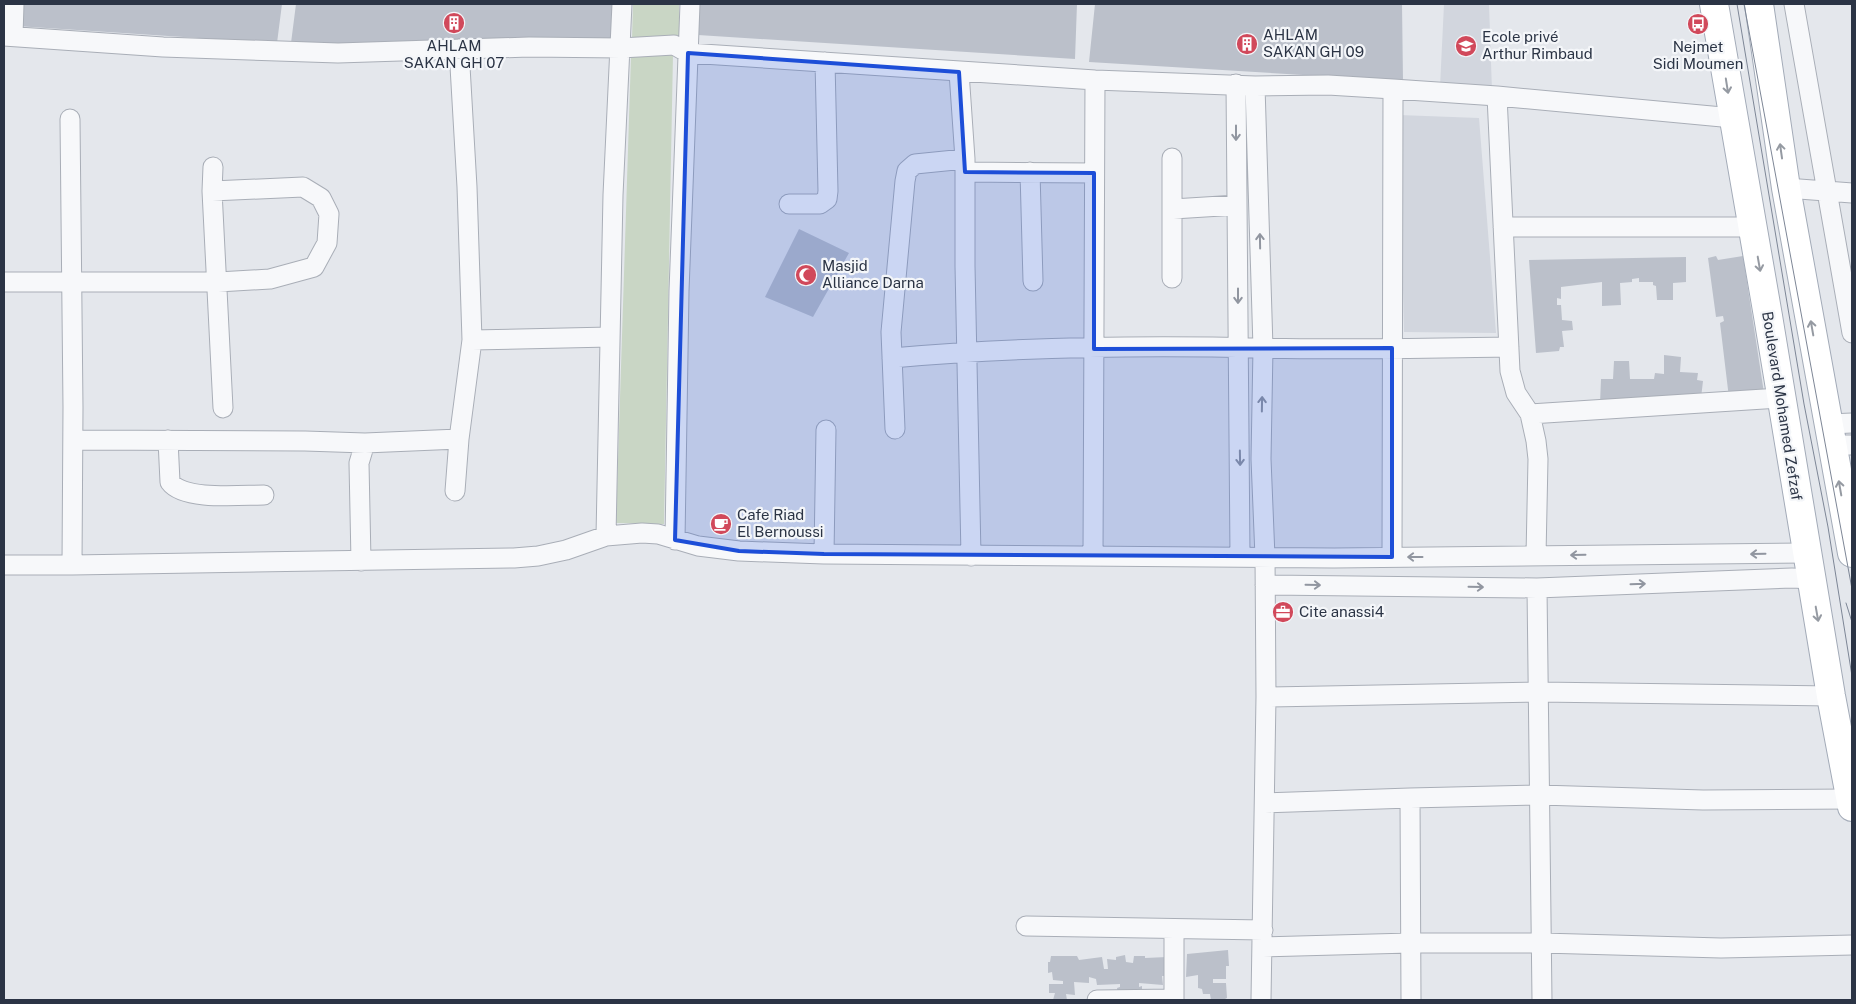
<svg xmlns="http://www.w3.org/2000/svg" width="1856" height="1004" font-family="'Public Sans',sans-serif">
	<rect width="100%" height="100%" fill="#e4e7ec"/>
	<!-- built -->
	<path fill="#d2d6de" d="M1444,4H1489L1492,91L1440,87Z
		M1399,115L1479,118L1496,333L1404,332Z"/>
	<!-- green -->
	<path fill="#c9d6c5" d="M633,4H679V35L632,39Z
		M673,54L664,524L616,523L631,56Z"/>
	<!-- building -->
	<path fill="#bbc0ca" d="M18,4H282L277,43L16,26Z
		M296,4H615L614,43H291Z
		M700,4H1077L1075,59L698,35Z
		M1095,4H1402L1403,81L1089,62Z
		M799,229L849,253L813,317L765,297Z
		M1716,256L1718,260L1743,256L1764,393L1729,398L1720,323L1724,321L1723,316L1716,317L1708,258Z
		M1686,257V282L1673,283V300H1657L1656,286L1653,285V282H1639V278L1632,279V282L1620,283L1621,305L1602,306V282L1561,287V299L1557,298V305H1561L1562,320L1572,321L1573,330L1562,331L1564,347H1560L1559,351L1536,353L1529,260Z
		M1664,355L1681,357L1680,372L1698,373L1697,380L1703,381L1701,398L1600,404L1601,379H1613L1614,361H1629L1630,379H1654L1655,373L1664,374Z
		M1228,950L1229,966H1226V979H1213V983H1226L1227,998L1223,1000H1211L1210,994H1203L1202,989L1198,988V975L1186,977L1187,954Z
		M1125,955L1126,962L1133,963L1134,956H1145V958L1167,957V976H1162L1163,985L1139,983V987L1142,986V994H1118L1117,988L1120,987V984L1097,985L1096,979L1089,977V983L1074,982L1075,995L1066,994L1067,1000H1053L1055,993H1049V984H1063V981L1053,980L1052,972L1048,973V962H1050L1051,956H1077L1079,960L1102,957L1104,969H1108L1107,959L1116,960V957Z"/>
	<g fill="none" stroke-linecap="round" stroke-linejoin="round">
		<!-- minor casing -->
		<g stroke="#a9aeb7" stroke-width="21">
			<path id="minor" d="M1794,4L1852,333
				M4,36L163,47L338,53L529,47L621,48L674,45L688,53L1095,80L1255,86L1328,85L1393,89L1497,96L1733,118
				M13,36L14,4
				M959,72L965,159V266L971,556
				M1236,84L1240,556
				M1255,86L1263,348L1261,459L1265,557L1266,697L1261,1000
				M1497,96L1510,371L1516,393L1530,414L1536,441L1538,459L1536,556
				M70,119L73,407L72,565
				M1172,158V278
				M213,167L212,191L223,408
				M965,172L1094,173
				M1030,172L1033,281
				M1786,188L1852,193
				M789,204H820L827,199L828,191L825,62
				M1173,209L1237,205
				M1503,227H1752
				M4,282H218L270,279L314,267L327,243L329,214L321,198L303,187L212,191
				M472,340L610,337
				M892,358C1015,347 1139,345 1262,348C1344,350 1427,348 1509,347
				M1530,414L1780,398
				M1829,424L1852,423
				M895,429L891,332L905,181L907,171L915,164L965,159
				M73,440L305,441L365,443
				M168,440L170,482C184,501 241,495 264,495
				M1832,445H1852
				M455,491L459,439L472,340L467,187L459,49
				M606,536L613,195L622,4
				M675,540L679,291L690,4
				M824,554L826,430
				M1093,555L1095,80
				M1392,557L1393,89
				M361,561L359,463L365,443L459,439
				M4,565H72L514,558L538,556L566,550L606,536L642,533L658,534L698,546L739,551L824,554L1334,558L1806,553
				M1265,585L1537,588L1792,578L1811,579
				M1537,588L1542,1000
				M1266,697L1539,692L1831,696
				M1410,798L1411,1000
				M1265,803L1410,798L1540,795L1703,800L1850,799
				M1026,926L1263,930
				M1263,947L1410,943H1542L1721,948L1852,945
				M1097,1000L1174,999
				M1174,1000V929"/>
		</g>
		<!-- primary casing -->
		<g stroke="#a3abb8" stroke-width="30">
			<path id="primary" d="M1714,4L1768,316L1831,696L1852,807
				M1759,4L1786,188L1852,553"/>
		</g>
		<!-- minor -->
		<use href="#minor" stroke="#f7f8fa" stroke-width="19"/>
		<!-- primary -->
		<use href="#primary" stroke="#fff" stroke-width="28"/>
		<!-- tram -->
		<path stroke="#7d8696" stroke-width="1" d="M1737,4L1804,404L1828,527L1852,676
			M1744,4L1852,589
			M1846,603L1852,622"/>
	</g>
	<!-- one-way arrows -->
	<defs><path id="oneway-shaft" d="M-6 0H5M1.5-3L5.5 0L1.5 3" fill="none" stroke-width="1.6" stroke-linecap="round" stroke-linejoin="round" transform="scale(1.25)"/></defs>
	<g stroke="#959aa2">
		<use href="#oneway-shaft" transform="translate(1727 86) rotate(81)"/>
		<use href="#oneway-shaft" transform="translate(1781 151) rotate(-98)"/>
		<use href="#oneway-shaft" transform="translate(1759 264) rotate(80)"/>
		<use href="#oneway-shaft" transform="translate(1812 328) rotate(-100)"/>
		<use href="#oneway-shaft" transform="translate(1840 488) rotate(-100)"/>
		<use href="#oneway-shaft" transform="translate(1817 614) rotate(80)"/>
	</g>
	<g stroke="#9196a0">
		<use href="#oneway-shaft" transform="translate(1236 133) rotate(90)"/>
		<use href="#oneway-shaft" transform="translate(1260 241) rotate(-91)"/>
		<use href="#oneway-shaft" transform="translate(1238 296) rotate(90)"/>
		<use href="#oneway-shaft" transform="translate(1262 404) rotate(-89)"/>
		<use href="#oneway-shaft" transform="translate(1240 458) rotate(89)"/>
		<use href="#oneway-shaft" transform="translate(1758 554) rotate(179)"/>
		<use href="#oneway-shaft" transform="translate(1578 555) rotate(179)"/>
		<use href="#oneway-shaft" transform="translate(1415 557) rotate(180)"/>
		<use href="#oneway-shaft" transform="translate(1638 584) rotate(-2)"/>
		<use href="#oneway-shaft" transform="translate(1313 585) rotate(1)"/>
		<use href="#oneway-shaft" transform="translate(1476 587) rotate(1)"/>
	</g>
	<!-- marked area -->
	<path fill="#1d4ed8" fill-opacity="0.2" stroke="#1d4ed8" stroke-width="4" stroke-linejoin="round" d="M688,53L959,72L965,172L1094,173V349L1392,348V557L824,554L739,551L675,540Z"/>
	<!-- icons -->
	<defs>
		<g id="building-disc" transform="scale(1.125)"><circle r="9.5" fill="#d1495b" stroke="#f4f6f9"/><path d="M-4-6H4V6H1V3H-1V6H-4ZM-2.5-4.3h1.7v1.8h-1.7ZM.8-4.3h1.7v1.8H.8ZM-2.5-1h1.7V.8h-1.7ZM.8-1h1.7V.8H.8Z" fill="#fff"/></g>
		<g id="bus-disc" transform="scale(1.125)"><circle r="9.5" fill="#d1495b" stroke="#f4f6f9"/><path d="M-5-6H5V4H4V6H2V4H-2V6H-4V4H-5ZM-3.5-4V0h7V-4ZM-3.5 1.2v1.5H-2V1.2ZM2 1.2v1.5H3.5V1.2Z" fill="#fff"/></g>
		<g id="school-disc" transform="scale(1.125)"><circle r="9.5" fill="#d1495b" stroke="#f4f6f9"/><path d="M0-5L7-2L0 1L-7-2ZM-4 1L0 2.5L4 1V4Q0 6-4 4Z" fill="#fff"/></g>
		<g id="mosque-disc" transform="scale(1.125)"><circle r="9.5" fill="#d1495b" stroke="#f4f6f9"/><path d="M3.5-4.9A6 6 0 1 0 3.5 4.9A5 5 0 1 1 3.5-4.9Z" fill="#fff"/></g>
		<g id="cafe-disc" transform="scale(1.125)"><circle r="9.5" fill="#d1495b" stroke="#f4f6f9"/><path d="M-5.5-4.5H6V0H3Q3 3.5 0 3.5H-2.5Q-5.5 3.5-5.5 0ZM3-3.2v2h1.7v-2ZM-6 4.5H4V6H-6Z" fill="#fff"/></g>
		<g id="office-disc" transform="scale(1.125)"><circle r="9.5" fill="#d1495b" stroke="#f4f6f9"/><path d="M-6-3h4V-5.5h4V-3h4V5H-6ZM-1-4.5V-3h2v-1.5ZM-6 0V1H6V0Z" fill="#fff"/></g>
	</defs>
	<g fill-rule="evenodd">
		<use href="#building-disc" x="454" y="23"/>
		<use href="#bus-disc" x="1698" y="24"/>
		<use href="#building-disc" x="1247" y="44"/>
		<use href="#school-disc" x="1466" y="46"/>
		<use href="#mosque-disc" x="806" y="275"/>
		<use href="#cafe-disc" x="721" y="524"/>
		<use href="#office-disc" x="1283" y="612"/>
	</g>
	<g text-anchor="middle" stroke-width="4.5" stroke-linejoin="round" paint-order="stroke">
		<!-- poi labels -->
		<g font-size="15" fill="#2b3445" stroke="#f4f6f9" text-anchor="start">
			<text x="1263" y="40">AHLAM<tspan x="1263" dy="17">SAKAN GH 09</tspan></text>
			<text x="1482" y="42">Ecole privé<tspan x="1482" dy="17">Arthur Rimbaud</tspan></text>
			<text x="454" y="51" text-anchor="middle">AHLAM<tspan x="454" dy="17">SAKAN GH 07</tspan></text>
			<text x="1698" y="52" text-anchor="middle">Nejmet<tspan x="1698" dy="17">Sidi Moumen</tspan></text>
			<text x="822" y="271">Masjid<tspan x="822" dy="17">Alliance Darna</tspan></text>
			<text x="737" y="520">Cafe Riad<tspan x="737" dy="17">El Bernoussi</tspan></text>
			<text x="1299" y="617">Cite anassi4</text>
		</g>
		<!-- street labels -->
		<g font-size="15" fill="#2b3445" stroke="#f4f6f9">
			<text transform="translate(1782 406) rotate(81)" y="5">Boulevard Mohamed Zefzaf</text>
		</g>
	</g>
	<!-- border -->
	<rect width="1856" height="1004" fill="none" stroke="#2b3445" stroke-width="10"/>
</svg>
